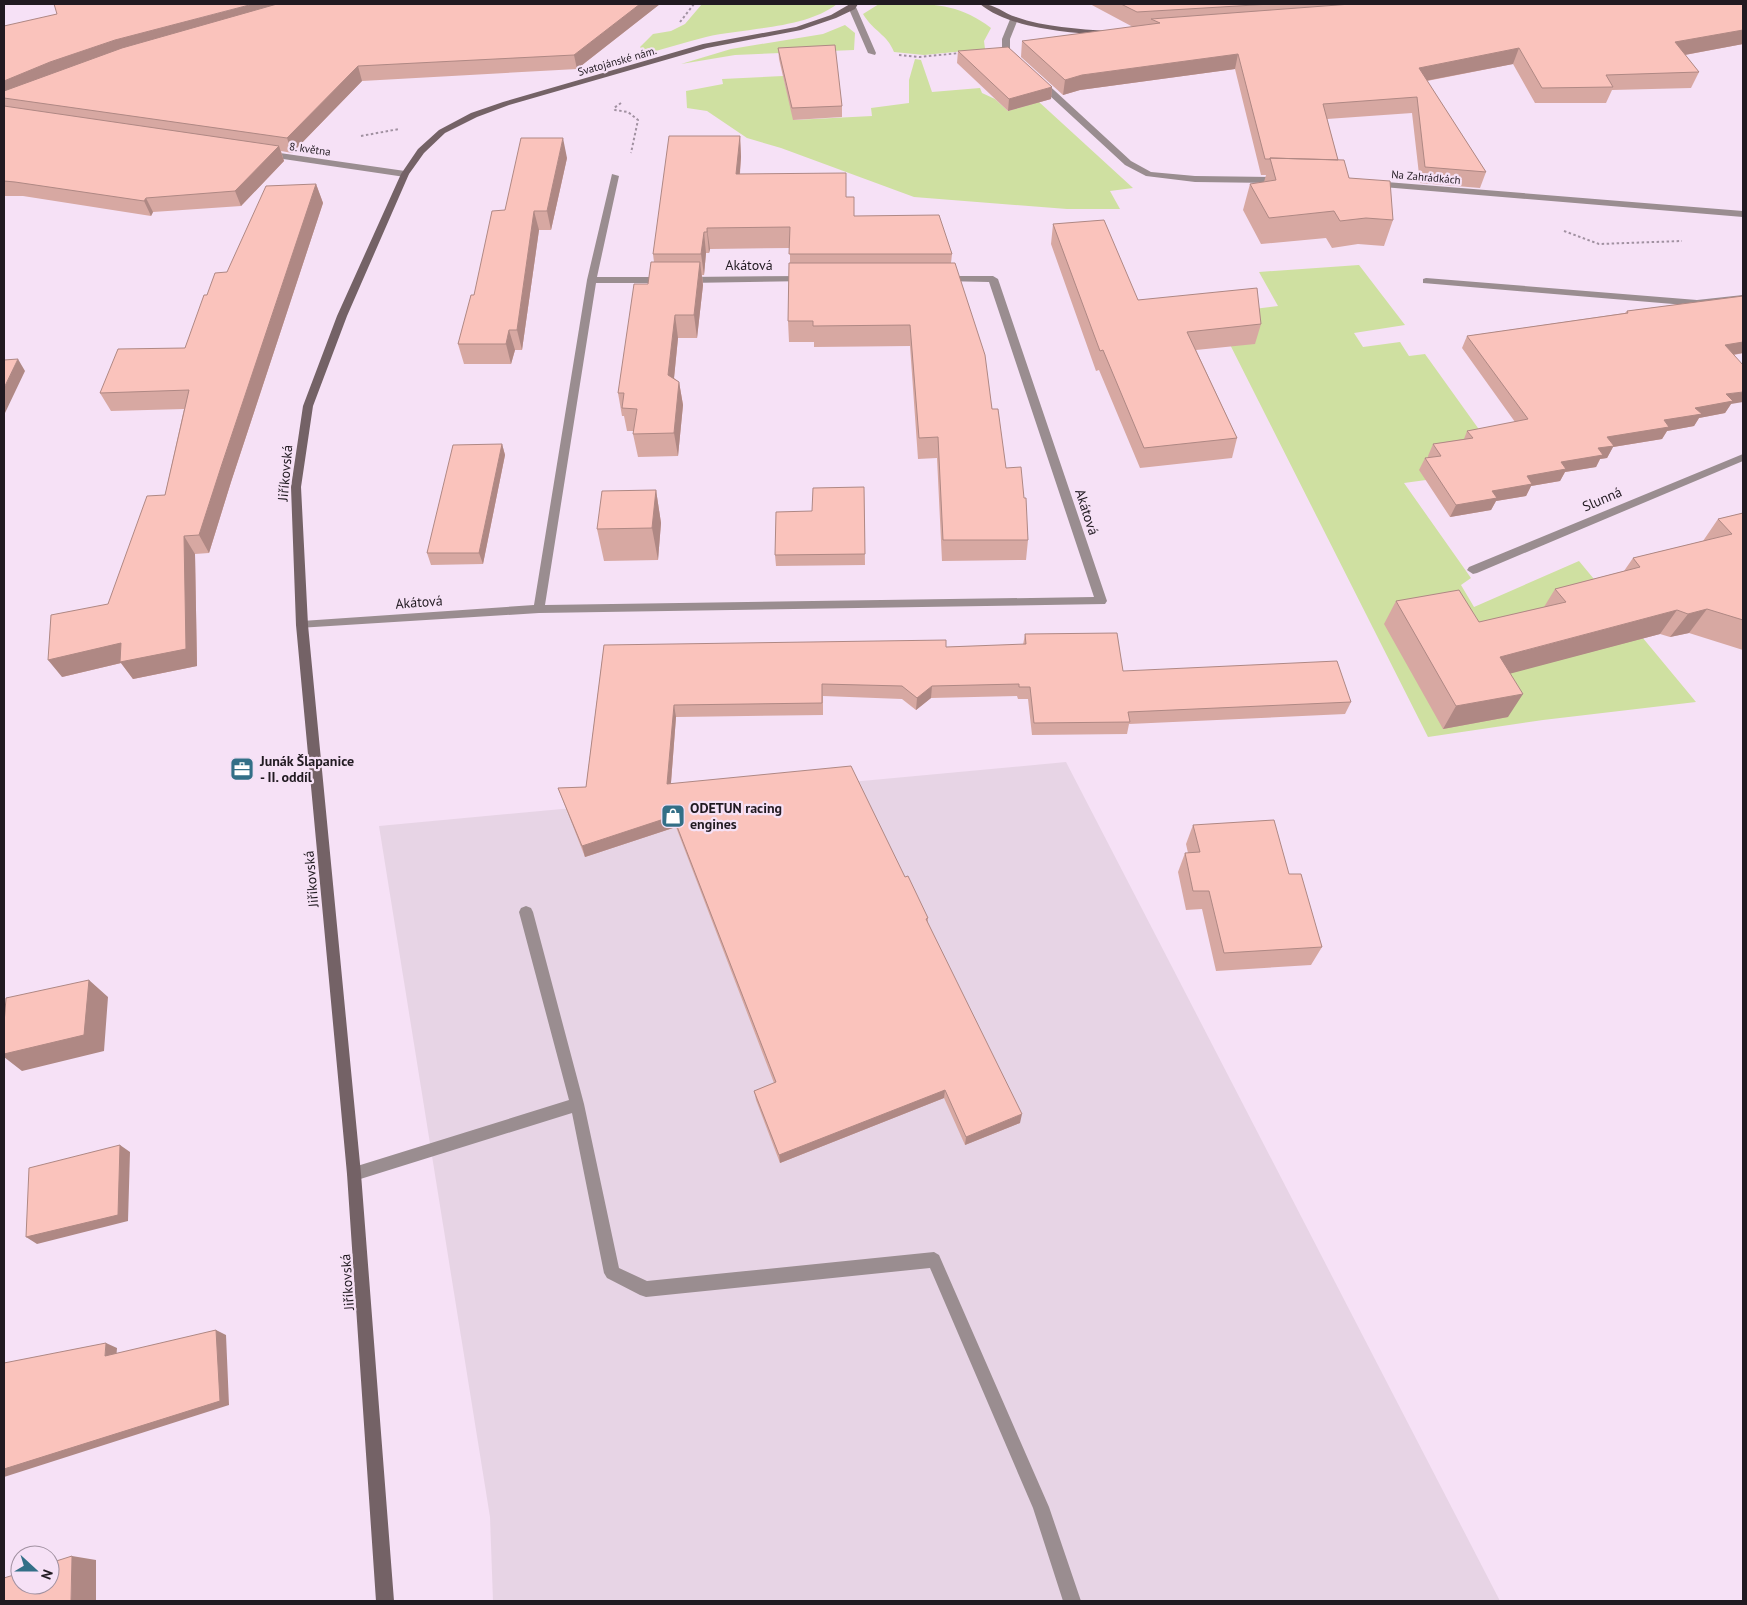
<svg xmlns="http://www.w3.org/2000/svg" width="1747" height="1605" font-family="'PT Sans',sans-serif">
	<rect width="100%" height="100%" fill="#f6e1f6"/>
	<!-- industrial -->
	<path fill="#e7d4e5" d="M1066,762L1500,1601H493L490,1517L379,826Z"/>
	<!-- green -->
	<path fill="#cfe0a1" d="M702,4H837C805,29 745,28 706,37C686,42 666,48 646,54L640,47L653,34L671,31L685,24Z
		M879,4C923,4 955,0 991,28L984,41L985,49L924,55L894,52C887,34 874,32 863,14Z
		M845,25L855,33L854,50L735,55L681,64L731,49L823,34Z
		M915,59L921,60L932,92L980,88L982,93L995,99L1008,111L1039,102L1133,188L1110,191L1120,209H1067L914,197L781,148L747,138L707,111L687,108L686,91L723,84L722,79L783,76L794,120L872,116L871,108L909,103V80Z
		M1359,265L1405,325L1354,333L1363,347L1400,342L1409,356L1425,354L1488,442L1428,456L1435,468L1426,480L1404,483L1471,578L1461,585L1474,607L1579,561L1696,702L1543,720L1428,737L1206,297L1254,309L1278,306L1259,272Z"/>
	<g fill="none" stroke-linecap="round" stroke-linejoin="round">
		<!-- path -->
		<path stroke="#a191a1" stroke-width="2" stroke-dasharray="2.5 2.5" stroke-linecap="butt" d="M680,22L694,4
			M899,55L920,57L960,53
			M621,103L614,108L615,110L628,112L638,120L631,153
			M361,136L399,129
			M1564,231L1599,244L1682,241"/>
		<!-- lane -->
		<path fill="#9a8d90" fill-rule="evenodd" d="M849,5L856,7L876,53L875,55L868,53L848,7Z
			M526,906L531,908L533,912L584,1104L619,1268L647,1281L934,1252L939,1255L1049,1507L1081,1601H1063L1033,1508L930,1268L646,1297L640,1295L607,1278L604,1273L572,1113L354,1181L349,1179L347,1174L349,1169L354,1167L569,1100L519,912L521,908Z"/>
		<!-- street -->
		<path fill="#9a8d90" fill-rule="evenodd" d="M1011,17L1018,19L1010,39V49L1020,58L1016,60L1002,50V39Z
			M1036,79H1042L1131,161L1151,172L1195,176L1282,177L1286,180L1282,183L1195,182L1146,176L1125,165L1036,83Z
			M266,151L405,171L409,174L405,177L263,156V152Z
			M612,174L619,176L597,277H665L670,280L665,283H596L545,605L1094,597L989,282L942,281L940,279L945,276H993L998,279L1107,601L1105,604L539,613L298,628L296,625L298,622L302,621L534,605L587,280Z
			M1374,181L1743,211V217L1371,186V182Z
			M805,276L810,279L808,281L687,283L682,280L687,277Z
			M1426,278L1697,300L1743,295V301L1697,306L1423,283V279Z
			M1743,454V461L1477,573L1473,574L1467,570L1469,567Z"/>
		<!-- secondary -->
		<path fill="#746266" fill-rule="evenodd" d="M850,4H858L855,9L836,18L801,30L707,48L509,105L477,117L445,133L424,153L409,174L347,316L313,406L301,487L308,625L361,1174L394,1601H376L347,1174L296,625L291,487L303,406L337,316L401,174L418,149L439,130L471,113L503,102L703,44L796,27L831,15Z
			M980,4C994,3 1003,13 1016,17C1044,27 1079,29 1108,31L1112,33L1108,35C1071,33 1010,29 980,4Z"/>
	</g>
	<!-- wall -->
	<path fill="#d7a8a2" d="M660,4L577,69L362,81L292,153L281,151L284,161L241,206L153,212L151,216L23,196H4V26Z
		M1090,4H1743V44L1685,55L1699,72L1691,88L1612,90L1606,103H1535L1513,64L1427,81L1486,172L1480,188L1420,183L1412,113L1327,119L1338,160L1349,178L1393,220L1384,246L1358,244L1332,248L1326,238L1261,244L1243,210L1250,184L1264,182L1266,175H1261L1235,69L1080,90L1063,95L1021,57L1022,41L1133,27Z
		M778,48L842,106V117L793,120L779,59Z
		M958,51L1052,87L1051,99L1008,111L957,63Z
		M740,136L741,157L740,174L846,197L854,216L952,254L951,263L992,409L1006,468L1028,540L1026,560L942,561L937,458L918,459L910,346L814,347V342H789L788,321L790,263V248L710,249L709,253H706L704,275H702L703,285L697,338H678L674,378L679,382L683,405L678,456L638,457L633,434L634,431H627L624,416H622L618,393L654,262L653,254Z
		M567,158L551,230H539L522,350H515L511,364H464L458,344L474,295L505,210Z
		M316,184L323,203L231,482L209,553L195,554L197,666L133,679L121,663L62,677L108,604L165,495L184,409L111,411L100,393L185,348L207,295L227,272Z
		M1053,224L1138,300L1261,324L1255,344L1196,350L1237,438L1232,458L1140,468L1099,370L1096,371L1051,244Z
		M1743,296V353L1734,355L1731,404L1725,413L1699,418L1694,426L1667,431L1662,439L1613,447L1607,458L1600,459L1596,467L1565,472L1560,481L1531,486L1526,496L1496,501L1491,510L1450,517L1419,470L1425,458H1428V456L1433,444L1464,439L1467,431L1515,422L1462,348L1467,336L1625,313L1627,311Z
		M502,444L505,455L483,564L431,565L427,553Z
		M864,487L865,565L776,566L775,555L812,511Z
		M656,490L661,523L658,560L604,561L597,529Z
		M1743,513V650L1689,633L1670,637L1660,634L1510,673L1508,717L1443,729L1384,624L1396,601L1479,622L1544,607L1555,589L1624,571L1633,558L1703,541L1718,519Z
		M1025,634L1123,671L1351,702L1345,714L1129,724L1127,734L1032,735L1028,699H1018L1017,696L931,698L916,710L902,699L823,696V715L676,717L671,783L905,877L928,918V923L1020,1123L965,1145L944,1098L780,1163L756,1100L754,1091L774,1083L676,827L585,857L558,788L586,787L604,645L946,647L1023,645Z
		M1193,825L1289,874L1322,947L1311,965L1216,971L1202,909L1186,910L1178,872L1185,853H1188L1186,844Z"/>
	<!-- shaded-wall -->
	<path fill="#af8884" d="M253,4H312L4,98V81L50,62L115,40Z
		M640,4H660L577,69L574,55Z
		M1743,30V44L1668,58L1675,42Z
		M1519,48L1513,64L1414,83L1419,68Z
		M1238,54L1235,69L1080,90L1063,95L1065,80L1082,75Z
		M358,66L362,81L292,153L287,138Z
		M1052,87L1051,99L1008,111L1009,99Z
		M740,136L741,157L738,195L736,174Z
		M563,138L567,158L551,230L547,211Z
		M279,146L284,161L241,206L235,191Z
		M316,184L323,203L231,482L209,553L199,535L222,464Z
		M146,198L153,212L151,216L144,201Z
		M534,211L539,230L522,350L517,330Z
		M707,228L710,249L709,253L707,232Z
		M704,232L706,253L704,275L701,254Z
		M700,262L703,285L697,338L694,315Z
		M675,315L678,338L672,398L668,375Z
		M509,330L515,350L511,364L506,344Z
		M1743,342V353L1717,357L1725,345Z
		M18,359L25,371L5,413L4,412V388Z
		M679,382L683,405L678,456L674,433Z
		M1743,392V402L1731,404L1725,413L1699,418L1694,426L1667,431L1662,439L1613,447L1607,458L1600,459L1596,467L1565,472L1560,481L1531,486L1526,496L1496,501L1491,510L1450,517L1456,505L1561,462L1598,448L1607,437L1664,420L1726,394Z
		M502,444L505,455L483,564L479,553Z
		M656,490L661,523L658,560L652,528Z
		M184,536L195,554L197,666L133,679L121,663L62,677L48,660Z
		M1707,609L1689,633L1670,637L1688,614Z
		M1677,610L1660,634L1486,680L1500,657Z
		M932,686L931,698L916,710L917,698Z
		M1523,694L1508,717L1443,729L1456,706Z
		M674,705L676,717L670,795L667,784Z
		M673,816L676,827L585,857L582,846Z
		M89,980L108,997L104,1051L22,1071L4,1057V1054Z
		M945,1090L944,1098L780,1163L779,1155Z
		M1022,1114L1020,1123L965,1145L966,1137Z
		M120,1145L130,1152L128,1221L37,1244L26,1237Z
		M216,1330L226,1335L229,1405L4,1477V1469Z
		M106,1343L117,1348L116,1361L105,1356Z
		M72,1556L96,1560V1601H71Z"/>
	<!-- building -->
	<path fill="#fac3bc" stroke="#af8884" d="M54,4H253L115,40L50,62L4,81V26L57,14Z
		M277,4H640L574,55L358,66L287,138L4,98V91L122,48Z
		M1121,4H1271L1137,12Z
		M1351,4H1743V30L1675,42L1699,72L1606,75L1613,87L1542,88L1519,48L1419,68L1486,172L1425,167L1417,97L1323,104L1338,160L1270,158V159H1265L1238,54L1082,75L1065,80L1022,41L1160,23L1151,19Z
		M835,45L842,106L792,108L778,48Z
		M1008,47L1052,87L1009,99L958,51Z
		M4,106L279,146L235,191L146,198L144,201L15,182L4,181Z
		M669,136H740L736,174L846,173V197H854V216L939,215L952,254H789L790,227L707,228V232H704L701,254H653Z
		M521,138H563L547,211H534L517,330H509L506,344H458L471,295H474L492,211L505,210Z
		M1270,158L1344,160L1349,178L1390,181L1393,220L1366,218L1340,221L1334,211L1269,218L1250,184L1276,180Z
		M316,184L222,464L199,535L184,536L186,649L120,662L121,643L48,660L51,615L108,604L147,496L165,495L189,390L100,393L118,349L185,348L204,295H207L215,273L227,272L266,186Z
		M1104,220L1138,300L1257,288L1261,324L1187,332L1237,438L1144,448L1103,350L1100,351L1053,224Z
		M651,262H700L694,315H675L668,375L679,382L674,433L633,434L637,409L622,408L624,393H618L634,284H648Z
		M789,263H955L985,355L992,409H998L1006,468L1021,467L1024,498H1026L1028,540H943L938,437L919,438L910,325L813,326V321H788Z
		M1743,296V342L1725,345L1743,365V392L1726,394L1733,401L1695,408L1702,414L1664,420L1669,427L1607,437L1614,446L1598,448L1603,455L1561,462L1566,469L1527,476L1532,484L1492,491L1497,498L1456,505L1425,458L1441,456L1433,444L1473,438L1467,431L1528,419L1467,336L1628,313L1627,311Z
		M18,359L4,388V360Z
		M502,444L479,553H427L453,445Z
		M864,487L865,554L775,555L776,512L812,511L813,488Z
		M656,490L652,528L597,529L602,491Z
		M1743,513V620L1707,609L1688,614L1677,610L1500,657L1523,694L1456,706L1396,601L1459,590L1479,622L1566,602L1555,589L1640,567L1633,558L1732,534L1718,519Z
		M1117,633L1123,671L1337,661L1351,702L1128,712L1130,722L1034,723L1030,687H1019V684L932,686L917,698L902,686L822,684V703L674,705L667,784L851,766L905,877L908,876L928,918L926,919L1022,1114L966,1137L945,1090L779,1155L754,1091L776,1082L673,816L582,846L558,788L586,787L604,645L946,640V647L1026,644L1025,634Z
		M1274,820L1289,874H1301L1322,947L1224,953L1209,891H1193L1185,853L1200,852L1193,825Z
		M89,980L84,1035L4,1054V1024L6,998Z
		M120,1145L118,1215L26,1237L29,1168Z
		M216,1330L220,1401L4,1469V1363L106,1343L105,1356Z
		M72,1556L71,1601H4V1578L20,1573V1585H50V1563Z"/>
	<!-- icons -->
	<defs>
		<g id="office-square" transform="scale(1.25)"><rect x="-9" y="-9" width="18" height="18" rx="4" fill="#336f87" stroke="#f6e1f6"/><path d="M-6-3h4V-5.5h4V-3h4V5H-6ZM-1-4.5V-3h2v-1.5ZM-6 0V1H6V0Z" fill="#fff"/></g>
		<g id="shop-square" transform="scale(1.25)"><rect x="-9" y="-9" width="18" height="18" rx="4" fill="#336f87" stroke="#f6e1f6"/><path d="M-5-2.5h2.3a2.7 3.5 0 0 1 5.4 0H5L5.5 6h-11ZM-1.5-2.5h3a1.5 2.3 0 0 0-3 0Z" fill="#fff"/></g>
	</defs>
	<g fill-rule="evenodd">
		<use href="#office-square" x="242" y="769"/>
		<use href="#shop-square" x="673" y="816"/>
	</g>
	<g text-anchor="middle" stroke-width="4.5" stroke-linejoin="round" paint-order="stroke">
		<!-- far-street labels -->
		<g font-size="11" fill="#211a21" stroke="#f6e1f6">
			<text transform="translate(617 61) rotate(-16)" y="4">Svatojánské nám.</text>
			<text transform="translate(310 149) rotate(8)" y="4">8. května</text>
			<text transform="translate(1426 177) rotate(5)" y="4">Na Zahrádkách</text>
		</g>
		<!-- street labels -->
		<g font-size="14" fill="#211a21" stroke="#f6e1f6">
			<text x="749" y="270">Akátová</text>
			<text transform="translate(285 473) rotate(-85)" y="5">Jiříkovská</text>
			<text transform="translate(1602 499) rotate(-23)" y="5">Slunná</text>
			<text transform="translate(1087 512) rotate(72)" y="5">Akátová</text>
			<text transform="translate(419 602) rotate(-4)" y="5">Akátová</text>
			<text transform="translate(311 879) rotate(-95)" y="5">Jiříkovská</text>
			<text transform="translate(347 1282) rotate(-94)" y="5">Jiříkovská</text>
		</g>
		<!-- poi labels -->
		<g font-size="14" font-weight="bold" fill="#211a21" stroke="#f6e1f6" text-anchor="start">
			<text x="260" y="766">Junák Šlapanice<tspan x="260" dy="16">- II. oddíl</tspan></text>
			<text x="690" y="813">ODETUN racing<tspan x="690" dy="16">engines</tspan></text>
		</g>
	</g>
	<!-- border -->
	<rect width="1747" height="1605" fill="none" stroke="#211a21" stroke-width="10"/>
	<!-- north arrow -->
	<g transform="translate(35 1570) rotate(111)"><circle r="24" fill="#f6e1f6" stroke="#a191a1"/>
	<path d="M0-4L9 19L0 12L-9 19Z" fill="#336f87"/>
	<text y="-8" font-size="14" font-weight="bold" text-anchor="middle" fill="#211a21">N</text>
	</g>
</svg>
